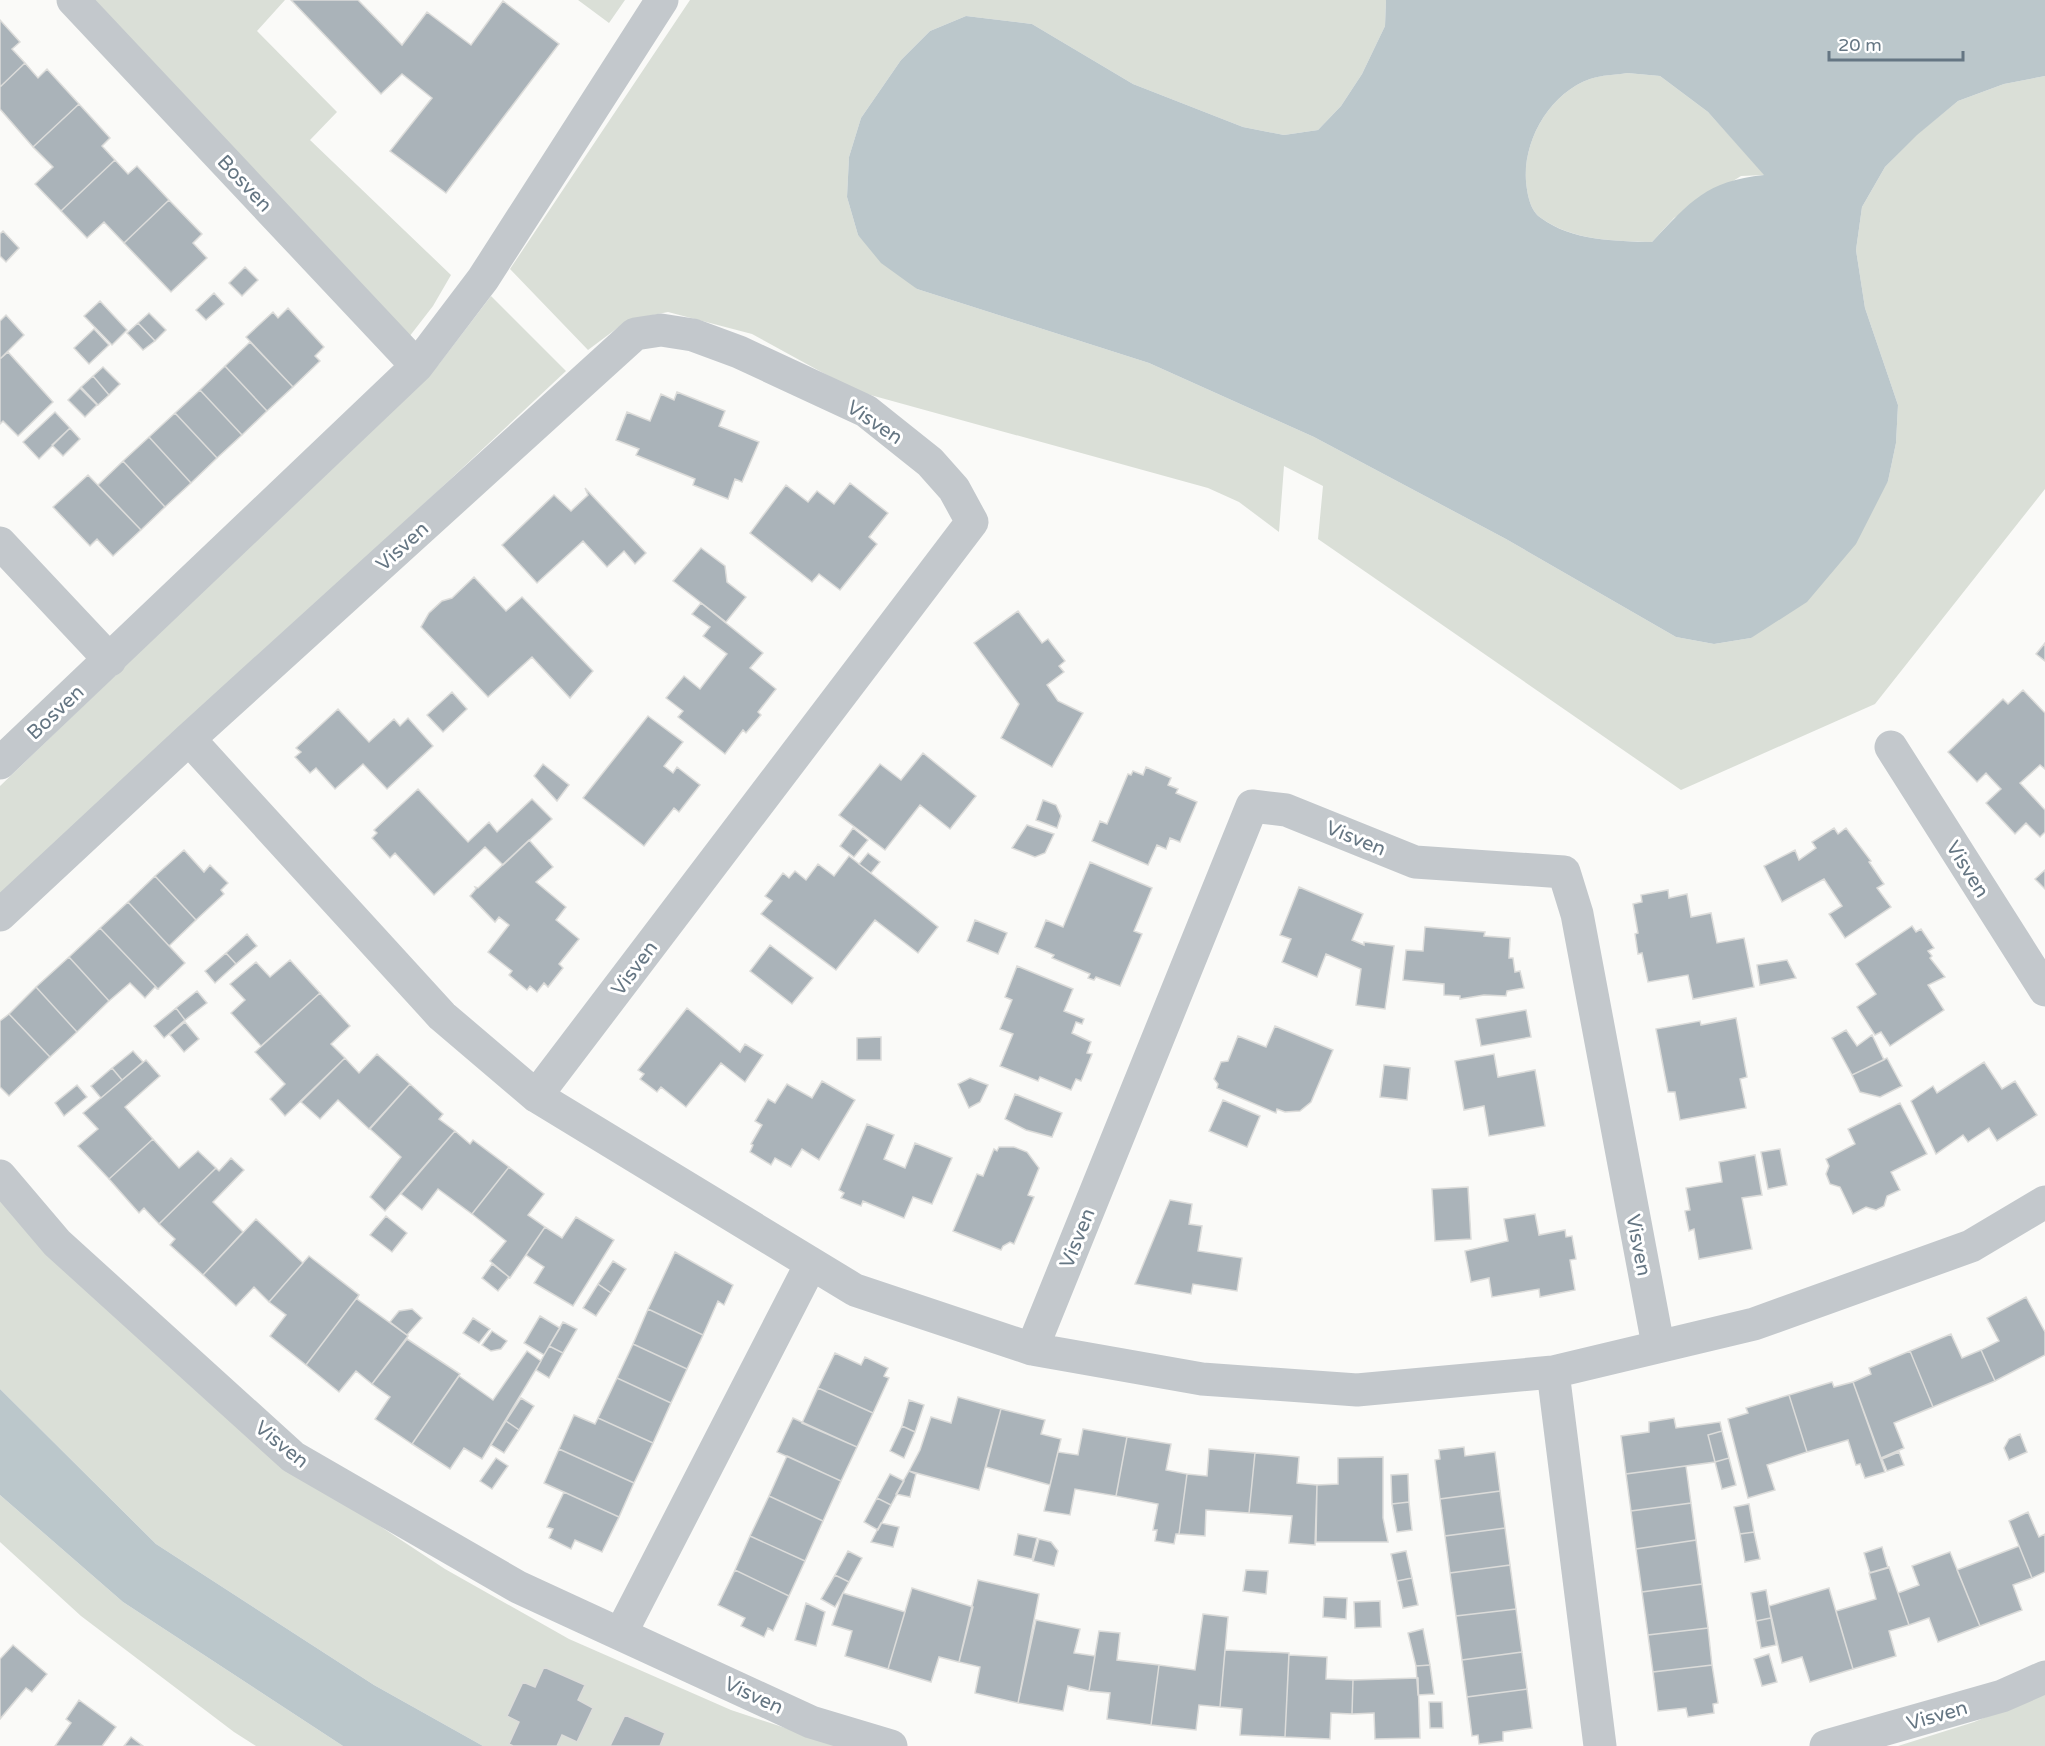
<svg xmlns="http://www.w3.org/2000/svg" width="2045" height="1746" font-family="'Varela Round',sans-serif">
	<rect width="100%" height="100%" fill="#fafaf8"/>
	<!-- green -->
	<path fill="#dadfd7" d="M82,0H285L257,31L337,112L310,140L451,275L433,306L409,337Z
		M578,0H625L609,23Z
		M690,0H1386L1385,26L1362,74L1341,106L1318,130L1284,135L1243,127L1133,84L1032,24L966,16L930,31L901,60L861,118L849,157L847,197L858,235L917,289L1149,363L1314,437L1506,539L1676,637L1714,644L1751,638L1888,481L1896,443L1898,405L1865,308L1856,250L1862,207L1885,167L1916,135L1958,101L2004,84L2045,76V489L1875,704L1681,790L1318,539L1323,486L1284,466L1279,532L1239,502L1208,488L856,391L752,334L668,312L628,320L588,350L510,269Z
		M1627,73L1660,76L1708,112L1765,175L1741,176L1674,218L1652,242C1615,241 1573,241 1541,218C1530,211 1527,193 1526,181C1523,140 1550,93 1590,79C1601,75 1615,75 1627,73Z
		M491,296L566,371L0,901V786L439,364Z
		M0,1189L313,1482L445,1569L569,1639L731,1710L840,1746H483L374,1685L156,1544L0,1389Z
		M0,1495L123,1602L343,1746H256L234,1732L81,1616L0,1542Z
		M2045,1693V1746H1898L1974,1722Z"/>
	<!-- water -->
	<path fill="#bbc7cb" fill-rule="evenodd" d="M1386,0H2045V76L2004,84L1958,101L1917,135L1885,167L1862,207L1856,250L1865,308L1898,405L1896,443L1888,481L1856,544L1807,602L1751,638L1714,644L1676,637L1506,539L1314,437L1149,363L917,289L881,263L858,235L847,197L849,157L861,118L901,60L930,31L966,16L1032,24L1133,84L1243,127L1284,135L1318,130L1341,106L1362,74L1385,26ZM1627,73L1660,76L1708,112L1764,175C1706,181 1691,201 1652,242C1615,241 1572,241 1541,218C1530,211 1527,193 1526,181C1523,140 1550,93 1590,79C1601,75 1616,75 1627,73Z
		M0,1389L156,1544L374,1685L483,1746H343L123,1602L0,1495Z"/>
	<!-- building -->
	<path fill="#aab3b9" stroke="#dcdcda" stroke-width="1.5" d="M291,0H358L402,45L427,12L471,45L503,1L559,44L446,193L390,151L432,98L402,74L381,94Z
		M0,20L20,42L12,49L25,63L0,87Z
		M25,63L38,78L47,69L79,104L33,147L0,109V87Z
		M79,104L110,138L102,146L115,160L61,211L35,184L53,167L33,147Z
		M115,160L128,174L137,166L169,200L124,243L104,222L87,238L61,211Z
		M169,200L202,234L193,243L207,258L171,292L124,243Z
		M3,231L19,248L6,262L0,256V234Z
		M245,267L258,280L242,296L229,283Z
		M214,293L224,304L206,320L196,310Z
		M100,301L127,330L112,345L84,316Z
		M288,308L324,347L315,356L320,361L293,387L246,337L273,312L278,318Z
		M149,313L166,330L155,341L138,323Z
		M6,315L24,335L0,359V321Z
		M138,323L155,341L143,350L127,333Z
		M94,329L109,345L89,364L74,348Z
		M250,342L293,387L267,411L225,366Z
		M8,352L53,402L18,436L3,421L0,424V359Z
		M225,366L267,411L242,435L200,390Z
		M103,367L120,384L109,395L93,376Z
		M93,376L109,395L98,405L81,387Z
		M80,388L97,405L85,417L68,400Z
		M200,390L242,435L217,458L175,413Z
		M677,392L725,411L719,426L759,442L742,482L735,479L728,499L693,485L695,479L636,455L639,449L616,440L627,412L650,421L661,394L674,400Z
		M55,412L70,428L39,459L23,442Z
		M175,413L217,458L191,483L149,437Z
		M70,428L80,439L63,456L52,445Z
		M149,437L191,483L165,507L123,461Z
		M123,461L165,507L141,530L98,485Z
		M88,475L141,530L113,556L97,539L90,546L53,507Z
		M850,483L888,513L869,537L877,544L840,590L819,574L812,582L750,533L786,485L808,502L817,491L834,504Z
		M585,488L646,553L635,564L624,551L607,567L583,541L537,583L502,545L554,495L571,511L588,495Z
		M701,548L725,566L727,582L746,597L726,622L673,581Z
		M474,577L506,611L522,597L593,671L570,698L532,657L488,697L421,627L429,613L442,601L452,598Z
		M701,603L763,653L750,668L776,689L758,712L761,715L746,733L743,730L725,754L678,717L683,711L666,698L684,676L700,689L727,654L703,636L710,627L692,614Z
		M1018,611L1042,643L1048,639L1065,661L1059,666L1064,672L1047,685L1058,701L1083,713L1052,767L1001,738L1019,704L974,643Z
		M2045,643V661L2036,654Z
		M2023,690L2045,713V769L2040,765L2020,783L2045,810V832L2040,837L2026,823L2015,834L1986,803L2001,789L1986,773L1977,782L1948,752L2003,699L2008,704Z
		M452,692L467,709L443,732L427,715Z
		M338,709L369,742L394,719L400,726L408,718L433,746L387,789L363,764L335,789L316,768L310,773L295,757L301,752L296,748Z
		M648,716L683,742L664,766L673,773L677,767L700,785L679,812L674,808L644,846L583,798Z
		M923,753L976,796L950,829L920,805L885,850L839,815L880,764L901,780Z
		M543,764L569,785L557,801L534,776Z
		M1146,767L1171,778L1168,785L1178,789L1176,793L1197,802L1180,842L1170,838L1166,849L1157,845L1148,865L1092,841L1100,821L1107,824L1128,774L1131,775L1133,771L1143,775Z
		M418,789L468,842L489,822L497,832L532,799L552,819L503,865L485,847L434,895L395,853L390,858L372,838L377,833L374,830Z
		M1043,800L1056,805L1061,816L1057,828L1036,820Z
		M1027,825L1054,834L1045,853L1035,857L1012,848Z
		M853,828L868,840L854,857L840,846Z
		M1834,828L1838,834L1846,828L1871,861L1869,862L1884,884L1877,888L1891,907L1845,938L1829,914L1842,906L1824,879L1782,902L1764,866L1795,850L1799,860L1816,848L1812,842Z
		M529,840L553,867L536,882L566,907L556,920L579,939L559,964L563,968L548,987L544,983L537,992L530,986L527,990L509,975L512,971L488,952L509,925L499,917L495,922L470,896L476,889L475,887L478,888Z
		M184,850L204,872L210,865L228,883L221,890L224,894L196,920L155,876Z
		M868,853L880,862L871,873L859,864Z
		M849,856L938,927L918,953L875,920L836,970L761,914L772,901L765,896L783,873L789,878L795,871L806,880L818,864L834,876Z
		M1090,862L1152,888L1134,931L1142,934L1120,986L1096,977L1094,980L1088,978L1090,974L1052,958L1054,955L1035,947L1046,920L1063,927Z
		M2045,870V889L2035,879Z
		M155,876L196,920L169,946L128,902Z
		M1299,887L1363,914L1352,940L1364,945V942L1394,946L1385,1009L1356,1005L1361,969L1326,954L1317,977L1282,962L1291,939L1280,935Z
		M1668,890L1669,898L1687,894L1691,917L1711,913L1717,943L1744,938L1754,987L1693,999L1688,975L1648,982L1642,953L1638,954L1635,934L1638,933L1633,904L1642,902L1641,895Z
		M128,902L185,963L158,989L100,928Z
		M975,920L1007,933L998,954L967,941Z
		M1912,926L1916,932L1921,929L1934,948L1928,951L1932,956L1930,958L1945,977L1928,985L1944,1010L1890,1046L1881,1032L1875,1035L1857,1007L1876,994L1856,964Z
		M1425,927L1485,932L1484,936L1510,938L1509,958H1513L1515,972L1520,971L1524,988L1507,991L1506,996L1484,995L1460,999V996L1444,995V984L1403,980L1406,950L1423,951Z
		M100,928L158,989H157L155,987L145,998L130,983L109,1001L69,957Z
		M247,934L257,946L236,964L226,953Z
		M770,945L813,978L792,1004L750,971Z
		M226,953L236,964L215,983L205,971Z
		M69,957L109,1001L77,1032L36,987Z
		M290,960L320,993L261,1046L231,1013L245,1000L230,984L256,962L270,977Z
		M1787,960L1796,978L1760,985L1757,965Z
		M1017,966L1073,989L1064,1011L1084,1019L1082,1024L1076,1022L1072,1033L1091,1042L1087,1053L1092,1054L1081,1081L1076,1079L1071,1090L1040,1077L1038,1081L1000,1066L1013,1034L1000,1029L1012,1000L1005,997Z
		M36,987L77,1032L50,1057L9,1014Z
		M197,991L207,1003L185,1020L176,1008Z
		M320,993L350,1026L331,1044L345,1058L285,1116L270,1099L285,1084L255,1052Z
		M176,1008L185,1020L164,1038L154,1026Z
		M687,1008L740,1052L745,1044L763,1055L745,1082L721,1063L686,1107L661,1087L657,1092L640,1079L644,1074L638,1070Z
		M1526,1010L1531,1037L1481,1046L1476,1019Z
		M9,1014L50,1057L9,1096L0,1087V1021Z
		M1736,1018L1747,1077L1740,1079L1746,1108L1680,1120L1675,1092H1668L1656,1029L1700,1021L1701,1025Z
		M185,1022L199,1039L184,1052L170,1035Z
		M1275,1026L1333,1050L1311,1102L1300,1111L1285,1112L1277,1109L1276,1113L1217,1088L1218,1084L1214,1079L1221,1062L1228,1061L1238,1036L1266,1047Z
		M1846,1030L1857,1046L1872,1035L1884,1060L1852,1075L1832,1038Z
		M881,1037V1060H857V1038Z
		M133,1051L143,1062L122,1080L112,1068Z
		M377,1054L410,1084L369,1129L338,1100L320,1119L301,1102L345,1058L359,1073Z
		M1494,1054L1498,1077L1535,1070L1545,1126L1489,1136L1484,1106L1464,1110L1455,1061Z
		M1887,1058L1902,1086L1880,1097L1860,1092L1852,1075Z
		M146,1060L160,1076L125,1107L153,1139L109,1179L78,1146L98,1129L83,1113Z
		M1984,1062L2002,1089L2015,1081L2037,1115L1997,1141L1989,1128L1968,1142L1963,1135L1936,1154L1911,1101L1933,1086L1937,1093Z
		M1384,1065L1410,1068L1407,1100L1380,1097Z
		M112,1068L122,1080L101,1098L91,1086Z
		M970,1078L988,1085L980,1102L969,1108L958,1084Z
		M822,1081L855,1100L819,1160L802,1149L791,1167L775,1158L771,1165L750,1152L753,1145L751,1144L762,1125L755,1121L768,1099L775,1103L787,1084L812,1098Z
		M410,1084L443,1114L439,1119L455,1131L385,1211L370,1197L401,1157L370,1129Z
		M77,1085L87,1097L64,1116L55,1103Z
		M1015,1094L1062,1113L1052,1137L1026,1130L1005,1119Z
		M1223,1100L1260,1116L1247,1147L1209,1131Z
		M1900,1103L1927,1154L1891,1172L1900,1190L1887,1196L1884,1206L1876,1210L1866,1207L1853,1214L1840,1187L1830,1184L1826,1174L1829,1166L1826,1159L1855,1144L1848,1129Z
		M867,1124L894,1135L884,1159L905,1168L915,1143L952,1158L932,1204L913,1197L904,1218L863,1201L861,1206L841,1198L844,1193L839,1190Z
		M455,1131L470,1144L473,1140L509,1167L472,1214L438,1189L422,1210L401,1194Z
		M153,1139L179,1168L198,1151L216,1168L159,1224L144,1208L139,1213L109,1179Z
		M999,1147H1014L1027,1152L1039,1168L1028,1195L1034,1197L1014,1244L1010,1242L1003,1246L1001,1250L953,1231L977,1174L983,1176L994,1149L997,1151Z
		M1780,1149L1787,1185L1768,1189L1761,1152Z
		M1755,1155L1762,1195L1742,1198L1752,1249L1699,1259L1694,1229L1689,1231L1685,1211L1690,1210L1686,1188L1722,1182L1719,1162Z
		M231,1158L244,1170L213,1202L243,1232L203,1275L170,1245L175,1239L159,1224L216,1168L219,1171Z
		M509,1167L544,1194L528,1215L545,1227L510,1278L490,1261L506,1241L472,1214Z
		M1468,1187L1471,1239L1435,1241L1432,1189Z
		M1170,1200L1192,1204L1189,1224L1202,1226L1198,1251L1242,1258L1237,1291L1193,1284L1191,1294L1135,1284Z
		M1535,1214L1539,1235L1565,1230L1566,1237L1572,1236L1576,1259L1570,1260L1575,1290L1540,1297L1539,1289L1492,1297L1489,1278L1471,1282L1465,1251L1508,1241L1504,1219Z
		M386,1216L407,1233L392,1252L370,1235Z
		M576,1217L614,1240L573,1306L534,1283L544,1267L526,1255L545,1227L562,1238Z
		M256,1219L303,1263L269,1302L254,1287L236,1306L203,1275Z
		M675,1252L733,1285L724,1305L718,1301L703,1335L648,1309Z
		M309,1256L359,1295L306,1365L270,1336L286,1315L269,1302Z
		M613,1261L626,1269L611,1293L598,1284Z
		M492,1264L509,1277L498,1291L482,1278Z
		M598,1284L611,1293L596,1316L583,1308Z
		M359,1295L357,1299L408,1336L372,1384L356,1371L339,1392L306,1365Z
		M2026,1297L2045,1332V1355L1995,1381L1981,1350L1999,1341L1987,1318Z
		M412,1309L422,1318L407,1335L390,1322L399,1311Z
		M648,1309L703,1335L687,1369L633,1344Z
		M540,1316L560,1328L544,1355L524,1343Z
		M473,1318L490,1329L479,1343L463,1333Z
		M563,1322L577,1329L563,1353L549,1346Z
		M492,1331L507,1341L501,1349L491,1351L482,1345Z
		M1951,1334L1962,1358L1981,1350L1995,1381L1933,1407L1910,1351Z
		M407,1339L460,1374L412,1444L375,1419L390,1397L372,1384Z
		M633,1344L687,1369L671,1403L617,1378Z
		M549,1346L563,1353L549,1378L536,1370Z
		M527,1351L541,1361L482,1459L464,1448L450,1469L412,1444L459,1376L493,1400Z
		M1910,1351L1933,1407L1894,1423L1904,1448L1881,1458L1853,1382L1871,1374L1869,1368Z
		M835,1353L861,1365L865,1357L888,1368L884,1376L889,1378L873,1413L818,1388Z
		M617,1378L671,1403L653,1443L598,1418Z
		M1832,1382L1834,1387L1853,1382L1885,1472L1865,1478L1860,1464L1856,1465L1848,1440L1807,1452L1789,1395Z
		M818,1388L873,1413L857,1447L802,1423Z
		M1789,1395L1807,1452L1767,1465L1775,1490L1748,1498L1728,1419L1748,1413L1746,1408Z
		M958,1397L1001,1409L979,1490L909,1471L920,1450L931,1417L951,1423Z
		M521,1398L534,1406L519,1430L506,1421Z
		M909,1400L924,1405L915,1432L902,1426Z
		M1001,1409L1045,1420L1041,1434L1061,1439L1050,1485L986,1467Z
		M574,1415L595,1424L598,1418L653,1443L634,1483L559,1449Z
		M793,1418L857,1447L841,1481L777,1452Z
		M1674,1418L1676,1428L1720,1422L1722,1431L1708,1435L1715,1462L1626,1474L1621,1436L1649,1432V1422Z
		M506,1421L519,1430L504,1453L491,1445Z
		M902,1426L915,1432L904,1458L890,1451Z
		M1083,1429L1127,1437L1116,1496L1075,1489L1070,1515L1044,1511L1058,1452L1078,1455Z
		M1722,1431L1729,1458L1715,1462L1708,1435Z
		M2020,1434L2027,1452L2009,1460L2004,1448L2009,1439Z
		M1127,1437L1171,1444L1166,1470L1187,1474L1179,1534H1176L1174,1544L1155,1541L1157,1530H1153L1158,1504L1116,1496Z
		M1464,1447L1465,1456L1495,1452L1500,1491L1440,1499L1435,1460L1440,1459L1439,1450Z
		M559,1449L634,1483L619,1517L544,1483Z
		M1209,1449L1255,1453L1249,1513L1206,1510L1205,1536L1179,1534L1187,1474L1207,1476Z
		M1899,1452L1904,1465L1887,1471L1882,1459Z
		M1255,1453L1299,1457L1297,1483L1317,1485L1315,1545L1289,1543L1292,1516L1249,1513Z
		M787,1456L841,1481L823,1521L769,1496Z
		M1383,1457V1518L1388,1542H1316L1317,1485L1338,1484V1458Z
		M496,1458L508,1466L492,1489L480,1481Z
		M1729,1458L1736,1485L1722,1489L1715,1462Z
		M1686,1466L1691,1503L1631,1511L1626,1474Z
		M909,1471L916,1474L910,1497L896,1494Z
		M890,1474L904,1481L891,1505L877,1498Z
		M1408,1474L1409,1502L1392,1504L1391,1475Z
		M1500,1491L1505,1528L1445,1536L1440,1499Z
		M564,1492L619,1517L602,1552L575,1540L571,1549L549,1538L553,1529L547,1527Z
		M769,1496L823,1521L805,1561L750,1536Z
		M877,1498L891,1505L878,1530L864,1522Z
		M1409,1502L1412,1530L1397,1532L1392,1504Z
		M1691,1503L1696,1540L1636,1549L1631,1511Z
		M1749,1504L1754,1532L1740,1534L1734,1507Z
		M2028,1512L2039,1537L2045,1534V1572L2032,1578L2009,1521Z
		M881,1523L899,1527L893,1547L871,1542Z
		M1505,1528L1510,1565L1450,1573L1445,1536Z
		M1754,1532L1760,1559L1745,1562L1740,1534Z
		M1018,1534L1037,1538L1032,1559L1014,1555Z
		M750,1536L805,1561L789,1596L735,1570Z
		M1039,1539L1051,1542L1058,1551L1054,1566L1033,1561Z
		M1696,1540L1702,1584L1642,1592L1636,1549Z
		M2019,1546L2032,1578L2013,1585L2022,1610L1980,1626L1957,1570Z
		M1882,1547L1888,1568L1870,1573L1864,1553Z
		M848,1551L862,1558L849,1582L835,1575Z
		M1406,1551L1412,1578L1397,1581L1391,1554Z
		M1950,1552L1980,1626L1938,1642L1929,1618L1909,1625L1898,1593L1919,1585L1912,1566Z
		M1510,1565L1516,1609L1456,1616L1450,1573Z
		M1889,1567L1909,1625L1889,1631L1896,1656L1853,1669L1836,1611L1876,1599L1869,1573Z
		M735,1570L789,1596L773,1631L768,1628L764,1637L741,1626L745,1618L718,1605Z
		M1246,1570L1268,1571L1266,1594L1243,1591Z
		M835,1575L849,1582L835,1607L821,1599Z
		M1412,1578L1418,1605L1403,1608L1397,1581Z
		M978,1580L1039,1594L1018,1703L975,1693L980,1667L959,1662Z
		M1702,1584L1708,1628L1648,1635L1642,1592Z
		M912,1588L973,1607L959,1662L939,1657L931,1682L888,1669Z
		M1829,1588L1853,1669L1810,1682L1802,1657L1782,1663L1769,1606Z
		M1766,1590L1771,1618L1756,1621L1751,1593Z
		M843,1593L905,1612L888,1669L845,1656L852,1631L832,1625Z
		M1324,1597L1347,1598L1346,1619L1323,1617Z
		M1380,1601L1381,1627L1355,1628L1354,1602Z
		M806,1603L825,1612L816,1646L795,1640Z
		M1516,1609L1522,1652L1462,1660L1456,1616Z
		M1203,1614L1228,1617L1220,1707L1199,1705L1196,1730L1151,1725L1159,1665L1195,1670Z
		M1771,1618L1776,1645L1761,1648L1756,1621Z
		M1036,1620L1080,1629L1074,1653L1095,1656L1089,1691L1068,1686L1063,1711L1018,1703Z
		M1708,1628L1712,1665L1653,1672L1648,1635Z
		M1423,1629L1430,1665L1416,1666L1408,1633Z
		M1099,1631L1120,1633L1117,1660L1159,1665L1151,1725L1107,1719L1110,1693L1089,1691Z
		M13,1645L47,1674L32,1692L26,1688L0,1719V1659Z
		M1225,1650L1289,1653L1285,1737L1240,1735L1242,1709L1220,1707Z
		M1522,1652L1527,1689L1467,1697L1462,1660Z
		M1769,1654L1777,1682L1762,1686L1754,1659Z
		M1289,1655L1327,1657L1326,1679L1353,1680L1352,1714L1331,1713L1330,1739L1285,1737Z
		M1430,1665L1434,1694L1418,1695L1416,1666Z
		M1712,1665L1718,1703L1713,1704L1714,1713L1688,1717L1686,1708L1658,1711L1653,1672Z
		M544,1667L585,1685L578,1700L593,1708L577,1742L562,1735L557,1746H513L509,1744L519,1722L507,1716L523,1682L535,1687Z
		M1418,1678L1420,1738L1375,1739L1374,1713L1352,1714L1353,1680Z
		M1527,1689L1532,1728L1503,1732V1741L1479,1744L1478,1735L1472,1736L1467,1697Z
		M79,1700L116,1727L102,1746H55L71,1723L66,1719Z
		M1429,1702H1442L1443,1728H1430Z
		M625,1715L665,1733L660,1746H610Z
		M131,1737L143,1746H124Z"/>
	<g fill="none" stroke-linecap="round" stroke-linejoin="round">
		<!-- minor -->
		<path stroke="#c3c8cc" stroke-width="33" d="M73,0L417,366
			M0,543L110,660
			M189,739L442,1016L536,1096L855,1290L1032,1349L1202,1379L1357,1390L1553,1372L1754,1324L1971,1246L2045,1202
			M1891,747L2045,990
			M0,763L417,366L483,279L662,0
			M0,915L189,739L635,334L661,330L693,335L739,352L866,411L930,462L954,489L972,522L536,1096
			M0,1176L57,1243L293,1457L518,1587L811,1722L891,1746
			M1032,1349L1252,806L1286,810L1415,862L1564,872L1577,914L1658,1345
			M1553,1372L1600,1746
			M621,1633L811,1264
			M1826,1746L2002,1696L2045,1677"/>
	</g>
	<g text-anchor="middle" stroke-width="6" stroke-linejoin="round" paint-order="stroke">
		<!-- street labels -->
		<g font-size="20" fill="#657683" stroke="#fff">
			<text transform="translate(245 183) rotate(47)" y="7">Bosven</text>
			<text transform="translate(875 422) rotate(34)" y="7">Visven</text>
			<text transform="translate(402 546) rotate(-42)" y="7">Visven</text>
			<text transform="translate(55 712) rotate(-43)" y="7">Bosven</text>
			<text transform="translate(1356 838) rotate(22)" y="7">Visven</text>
			<text transform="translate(1968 869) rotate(58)" y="7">Visven</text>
			<text transform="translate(634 968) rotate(-53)" y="7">Visven</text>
			<text transform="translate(1077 1238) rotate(-68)" y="7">Visven</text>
			<text transform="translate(1639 1245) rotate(79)" y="7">Visven</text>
			<text transform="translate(282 1444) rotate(39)" y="7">Visven</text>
			<text transform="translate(754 1695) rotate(25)" y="7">Visven</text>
			<text transform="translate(1937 1715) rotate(-16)" y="7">Visven</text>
		</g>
	</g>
	<!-- scale -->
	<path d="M1829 51v9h134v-9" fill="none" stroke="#657683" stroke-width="3"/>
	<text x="1838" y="51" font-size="18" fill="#657683" stroke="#ffffff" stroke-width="4.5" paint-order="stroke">20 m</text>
</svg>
